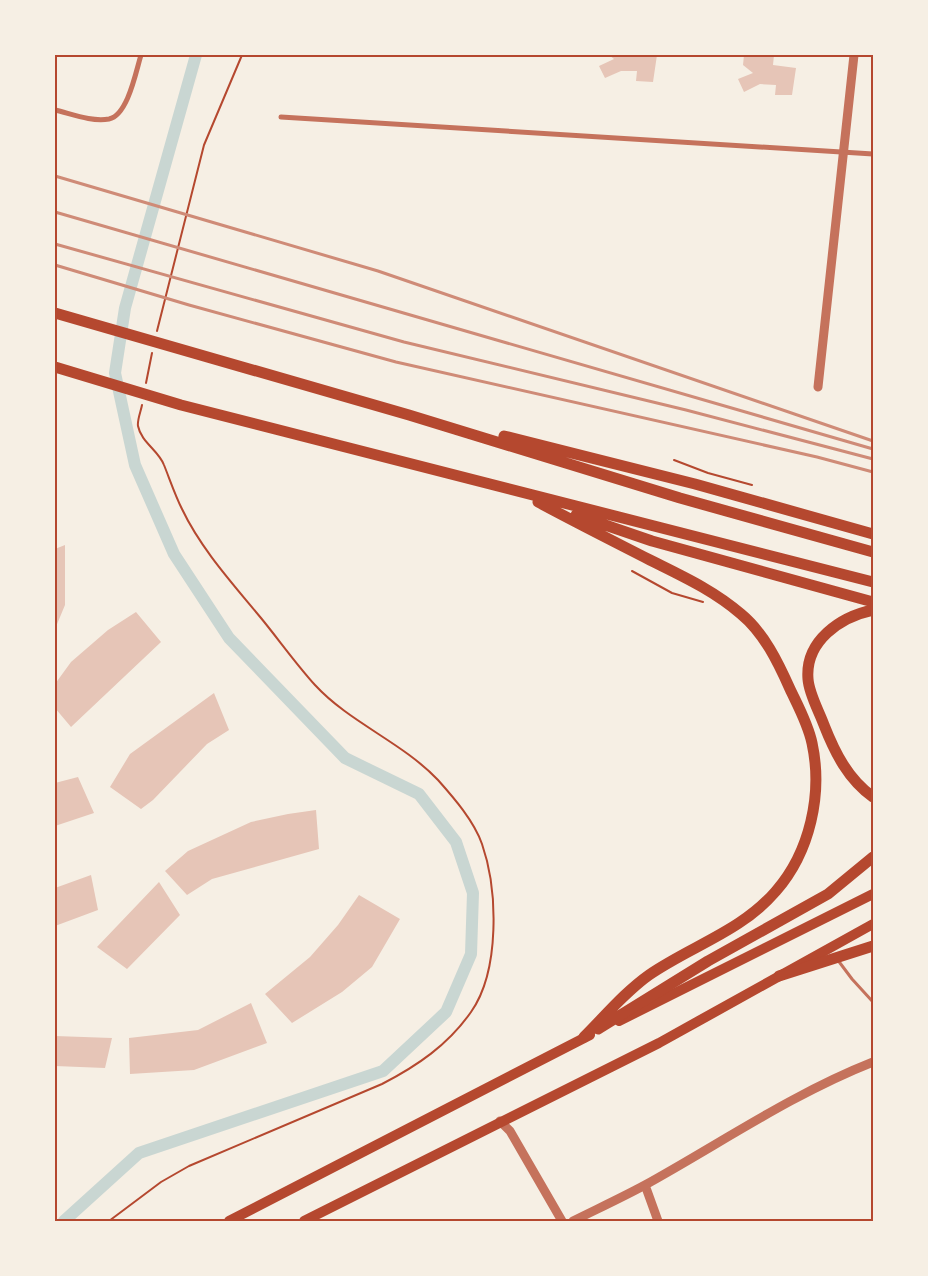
<svg xmlns="http://www.w3.org/2000/svg" width="928" height="1276" font-family="Quicksand,sans-serif">
	<rect width="100%" height="100%" fill="#f6efe4"/>
	<g fill="none" stroke-linecap="round" stroke-linejoin="round">
		<!-- canal -->
		<path stroke="#c9d6d2" stroke-width="12" d="M64,1221L139,1153L383,1071L446,1012L471,954L473,893L456,842L419,794L345,758L229,638L174,554L135,465L115,373L125,308L196,55"/>
	</g>
	<!-- building -->
	<path fill="#e6c5b7" d="M609,55H657L653,82L636,81L637,71H621L605,78L599,66L614,59Z
		M744,55H774L773,65L796,68L792,95H775L776,85L760,84L744,92L738,79L753,73L743,65Z
		M65,545V605L55,629V549Z
		M136,612L161,642L71,727L55,708V684L71,662L108,630Z
		M214,693L229,730L207,744L153,800L141,809L110,787L130,754Z
		M78,777L94,813L55,826V783Z
		M316,810L319,849L212,879L187,895L165,871L188,851L251,822L288,814Z
		M91,875L98,910L55,926V888Z
		M159,882L180,915L127,969L97,947Z
		M359,895L400,919L372,967L342,992L292,1023L265,994L310,957L338,925Z
		M251,1003L267,1043L194,1070L130,1074L129,1038L198,1030Z
		M55,1036L112,1038L105,1068L55,1066Z"/>
	<g fill="none" stroke-linecap="round" stroke-linejoin="round">
		<!-- path -->
		<path stroke="#b5482f" stroke-width="2" d="M157,331L204,145L242,55
			M146,383L152,353
			M674,460L708,473L752,485
			M632,571L672,593L703,602
			M109,1221L161,1182L189,1166L382,1084C417,1066 448,1045 471,1012C500,971 498,890 482,844C474,821 454,798 438,780C402,742 350,723 315,685C296,664 279,640 261,618C233,584 201,549 182,509C175,495 170,480 164,465C159,451 141,442 138,426C137,420 141,411 142,405"/>
		<!-- service -->
		<path stroke="#c5725c" stroke-width="3" d="M837,959L852,979L873,1002"/>
		<!-- minor -->
		<path stroke="#c5725c" stroke-width="5" d="M55,110C72,114 91,122 109,119C128,115 136,71 141,55
			M281,117L873,154"/>
		<!-- tertiary -->
		<path stroke="#c5725c" stroke-width="9" d="M818,387L854,55
			M500,1121L510,1131L562,1221
			M645,1185L658,1221
			M573,1221C597,1209 621,1198 645,1185C721,1143 792,1094 873,1062"/>
		<!-- secondary -->
		<path stroke="#b5482f" stroke-width="10" d="M619,1021L873,894
			M229,1221L590,1035
			M304,1221L659,1043L873,924"/>
		<!-- trunk -->
		<path stroke="#b5482f" stroke-width="11" d="M55,313L409,415L680,498L873,552
			M55,367L181,405L873,582
			M504,436L695,484L873,534
			M538,502C575,522 613,541 650,560C682,576 713,590 741,614C764,633 778,662 790,689C798,706 808,724 812,743C823,794 810,852 776,891C742,931 691,946 649,975C625,992 605,1016 584,1037
			M576,515L652,541L873,602
			M873,610C840,617 805,641 808,679C809,694 819,711 824,725C835,753 848,779 873,797
			M779,976L873,946
			M598,1029L708,961L828,894L873,857"/>
		<!-- rail -->
		<path stroke="#cf8b77" stroke-width="3" d="M55,176L378,271L873,441
			M55,212L873,449
			M55,244L404,342L686,410L873,459
			M55,265L189,305L396,362L817,457L873,472"/>
	</g>
	<!-- border -->
	<rect width="928" height="1276" fill="none" stroke="#f6efe4" stroke-width="112"/>
	<rect x="56" y="56" width="816" height="1164" fill="none" stroke="#b5482f" stroke-width="2"/>
</svg>
